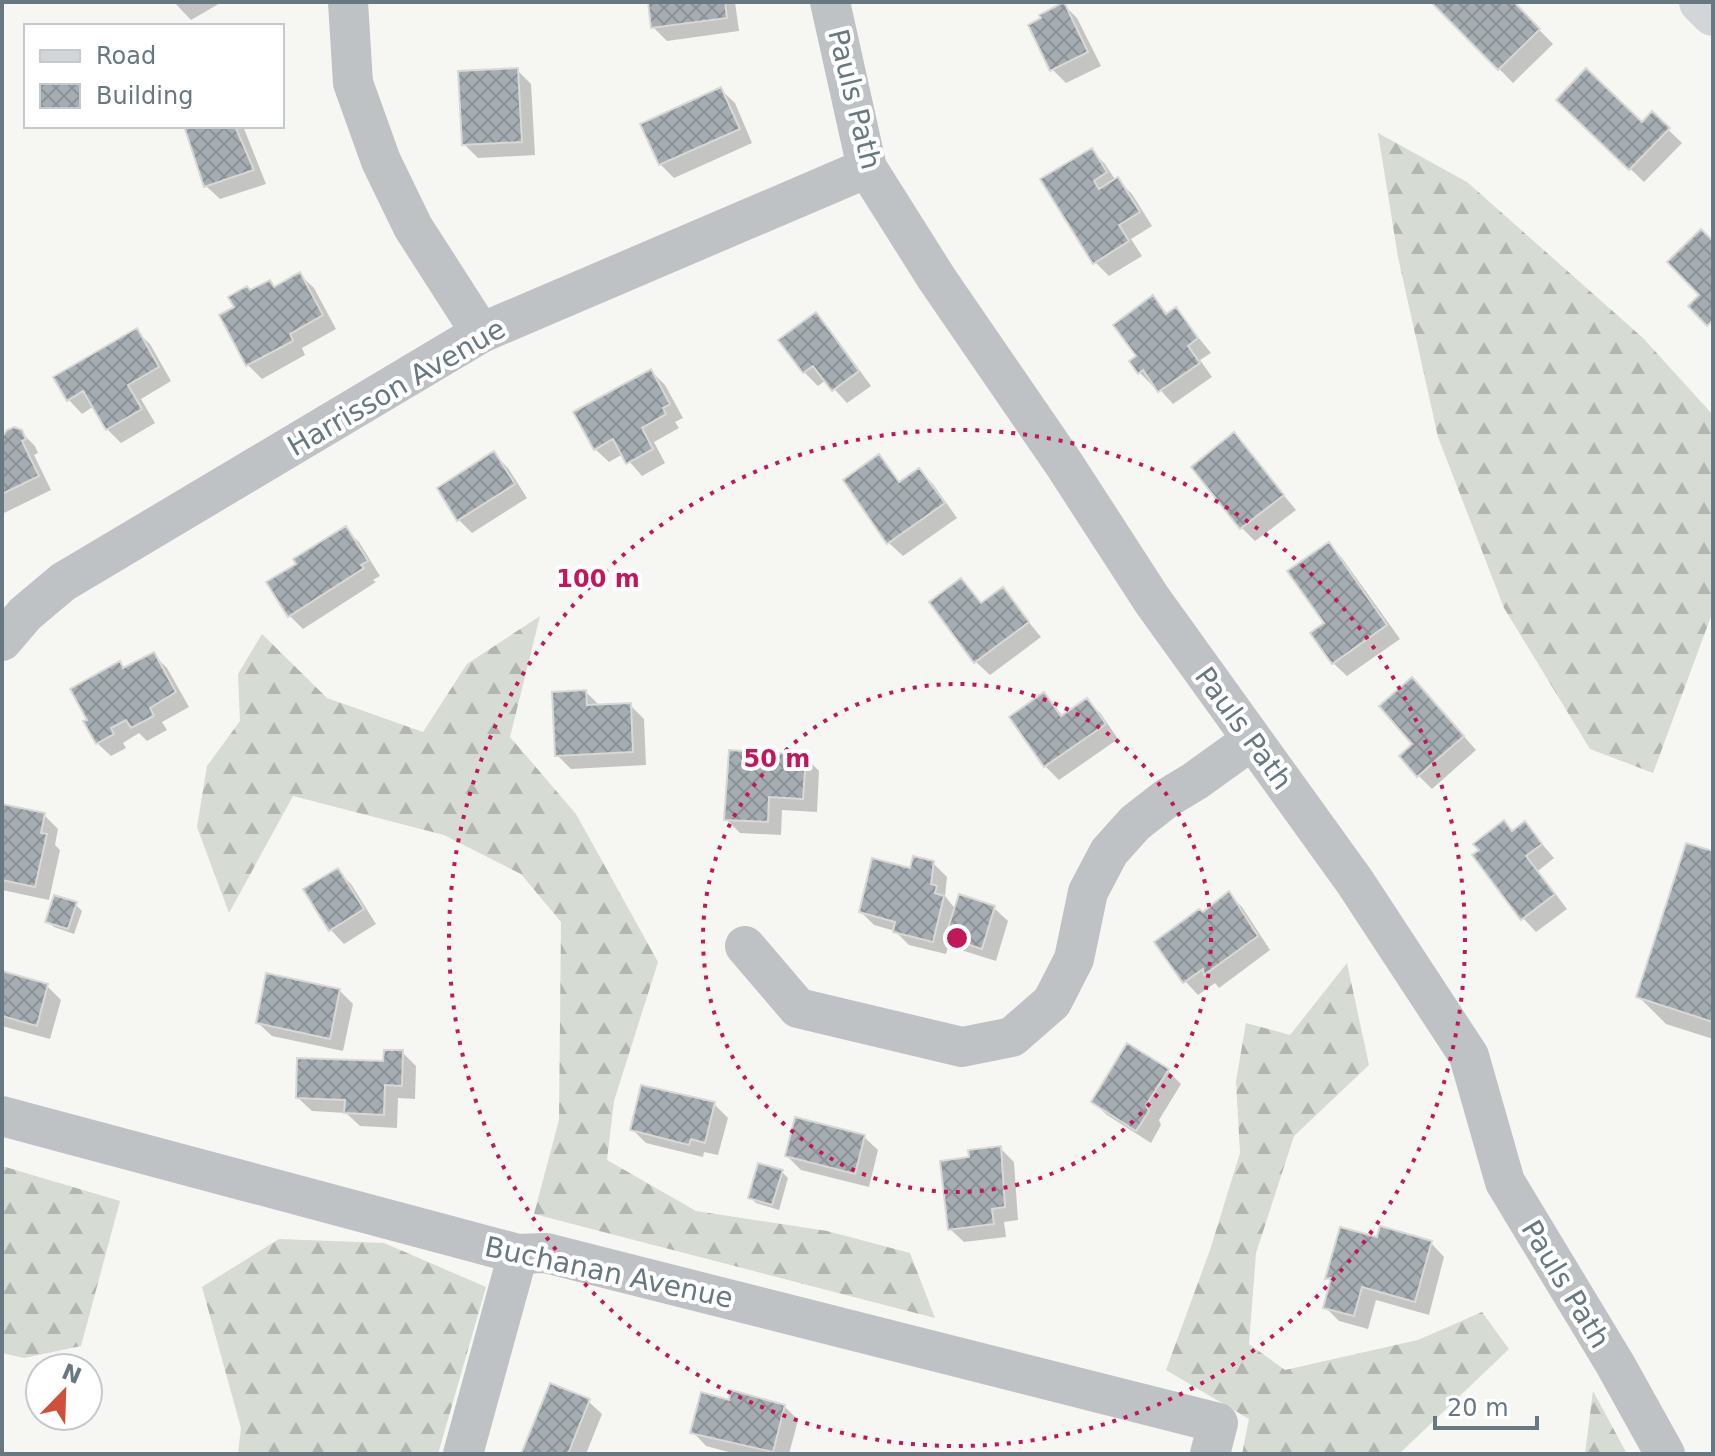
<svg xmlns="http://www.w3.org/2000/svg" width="1715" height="1456" font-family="'DejaVu Sans',sans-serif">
	<defs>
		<pattern id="forest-firs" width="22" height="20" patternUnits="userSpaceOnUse" patternTransform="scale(2)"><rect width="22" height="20" fill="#d6dbd3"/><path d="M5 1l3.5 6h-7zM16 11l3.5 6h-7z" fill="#b1b6b1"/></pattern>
		<pattern id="building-cross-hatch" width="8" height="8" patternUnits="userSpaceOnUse" patternTransform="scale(2)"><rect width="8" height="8" fill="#a6adb2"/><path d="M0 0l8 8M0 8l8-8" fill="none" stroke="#8b9296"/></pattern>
	</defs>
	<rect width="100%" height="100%" fill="#f6f6f3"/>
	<!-- forest -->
	<path fill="url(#forest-firs)" d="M1378,133L1467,182L1643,338L1713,415V611L1653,773L1590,749L1504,608L1438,437L1398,257Z
		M540,616L510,737L576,814L658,962L614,1101L607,1160L696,1211L827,1231L910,1253L935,1318L534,1214L559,1120L561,922L521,874L444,835L293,796L229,913L197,827L207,766L240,721L238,674L262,634L327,698L423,732L467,664Z
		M1347,963L1369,1065L1294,1136L1256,1253L1249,1344L1285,1370L1418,1340L1482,1312L1509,1349L1399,1454H1242L1249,1419L1166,1370L1210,1250L1240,1153L1236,1081L1246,1023L1290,1035Z
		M2,1166L120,1201L81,1346L24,1358L2,1353Z
		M279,1239L384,1243L486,1287L438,1454H238L241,1428L202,1287Z
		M1593,1391L1627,1454H1585Z"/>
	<!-- shadow -->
	<path fill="#0003" d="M174,2H222L191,20Z
		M650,2H735L739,31L667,41L653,27Z
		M1434,2H1512L1553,44L1513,83Z
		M1064,5L1077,18L1101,66L1066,83L1052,69Z
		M517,70L531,84L535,155L478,158L464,144Z
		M721,90L735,103L752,143L674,178L660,164Z
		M1559,100L1642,125L1652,114L1682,143L1644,182Z
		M186,126H243L266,184L220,199L206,186Z
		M1091,150L1105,164L1116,181L1118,180L1132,194L1152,226L1131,239L1142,256L1109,276L1095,262Z
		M300,275L314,288L336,329L302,348L305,355L262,379L248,365L221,316L236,308L251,292L269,282L276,288Z
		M1153,298L1169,315L1176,310L1211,353L1200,360L1212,377L1173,404L1155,384L1153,386L1139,372Z
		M815,315L829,328L871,386L847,403L826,380L818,386L804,372Z
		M136,331L150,344L171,381L141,399L155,423L121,443L107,429L94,406L82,414L69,400Z
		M651,371L665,385L683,418L675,422L679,428L654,442L665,463L642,476L623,454L609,462L595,449Z
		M21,432L35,446L38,453L34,455L51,490L2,514V440Z
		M1234,435L1296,510L1255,541L1242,528Z
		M494,454L508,468L527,498L472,533L458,519Z
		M879,457L901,483L919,470L933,484L957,518L903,556L889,543L845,480Z
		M345,529L359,542L380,576L373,580L376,582L303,629L289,615L299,564Z
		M1328,544L1342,558L1400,639L1347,676L1333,663L1327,623Z
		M961,581L983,604L1002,590L1041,637L990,675L976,662L932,603Z
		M153,654L167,668L189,707L162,722L167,730L147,741L139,733L123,743L126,748L111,756L97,743L120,664L125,669Z
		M586,692L600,706L630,705L644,719L646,765L571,769L557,755Z
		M1426,693L1476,750L1432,789L1419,776L1415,744Z
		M1044,695L1064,717L1087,700L1101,714L1118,739L1059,780L1045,766Z
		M805,757L819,771L817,812L782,810L781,835L740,833L726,819Z
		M2,806L44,815L58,829L55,845L60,850L49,900L2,890Z
		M1504,823L1513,832L1525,824L1554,858L1538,871L1567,909L1536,932L1523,918Z
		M1713,854V1039L1666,1024L1639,997Z
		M933,863L947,877L945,896L956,910L994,908L1008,921L996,961L961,950L950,939L946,954L909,945L895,931L874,925L861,912L912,870Z
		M337,870L351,884L376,924L344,944L331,930L306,890Z
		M1229,894L1242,907L1270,950L1219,988L1215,983L1198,995L1185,981L1203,914Z
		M75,904L82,911L74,934L54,927L47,921Z
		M2,973L47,986L61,1000L50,1039L2,1026Z
		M339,990L353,1004L343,1051L272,1036L258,1023Z
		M402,1052L416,1066L415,1099L398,1098L397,1128L360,1126L346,1113L312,1111L298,1098L385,1063Z
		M1167,1070L1181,1084L1159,1120L1161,1125L1151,1143L1107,1115L1093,1102Z
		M714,1104L728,1118L718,1155L704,1152L703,1157L646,1143L632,1129Z
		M864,1137L878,1150L869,1187L801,1170L787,1156Z
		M1000,1148L1014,1162L1018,1220L1004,1222L1006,1237L964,1242L950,1229L971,1159Z
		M782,1172L788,1178L779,1210L756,1203L750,1197Z
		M1378,1240L1431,1243L1444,1257L1429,1315L1376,1300L1368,1329L1339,1321L1325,1307L1332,1283L1328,1278Z
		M588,1401L602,1414L586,1454H523Z
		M730,1402L784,1406L798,1420L789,1454H736L706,1446L693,1432Z"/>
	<!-- building -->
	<path fill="url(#building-cross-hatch)" stroke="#d8d8d6" stroke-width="2" d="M648,2H725L727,18L651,28Z
		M1064,2L1088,52L1050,71L1028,25L1041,18L1039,15Z
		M1431,2H1514L1540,29L1498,70Z
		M518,68L522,142L462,145L458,71Z
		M1586,68L1642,122L1652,111L1670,128L1629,170L1556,100Z
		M721,87L740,129L659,165L640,124Z
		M184,126H235L254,170L204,187Z
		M1092,148L1107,172L1094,181L1099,189L1118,177L1140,212L1119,225L1129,241L1093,264L1040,179Z
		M1701,229L1713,241V320L1707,326L1688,306L1699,295L1667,262Z
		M300,272L323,315L290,334L293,341L246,366L219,315L234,307L228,297L247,286L250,290L270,280L274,287Z
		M1153,295L1166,314L1176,307L1198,338L1188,346L1200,363L1158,392L1143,370L1138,374L1129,361L1136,356L1113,325Z
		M816,312L859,371L832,391L813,366L803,373L778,340Z
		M137,328L159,367L128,385L142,409L106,430L83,391L67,401L53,377Z
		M651,369L670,404L663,408L666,414L642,428L653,449L626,464L613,439L594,450L573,412Z
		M14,427L22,430L26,439L22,441L39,476L2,494V437L7,430Z
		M1234,432L1284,495L1240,529L1191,467Z
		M494,451L515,484L457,521L437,488Z
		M879,454L899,482L919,468L945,503L887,544L843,480Z
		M346,526L368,561L361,565L364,568L288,617L266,582L296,564L293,559Z
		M1329,542L1387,625L1332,664L1310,633L1324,623L1287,571Z
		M961,578L981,603L1003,587L1029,622L974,663L929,602Z
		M154,652L176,692L150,708L154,716L131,728L126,720L111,728L114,734L96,744L83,721L87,720L70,689L120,661L123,668Z
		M1412,677L1464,736L1417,777L1399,756L1412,744L1379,706Z
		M586,690L587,705L631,703L633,752L555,756L552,692Z
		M1044,692L1061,716L1087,698L1106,724L1044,767L1009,717Z
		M729,750L806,755L803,799L769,797L768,822L724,820Z
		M2,804L45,813L41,833L47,834L35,887L2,880Z
		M1504,820L1512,831L1525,821L1542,844L1526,856L1555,894L1521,920L1472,855L1479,850L1473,844Z
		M1686,843L1713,851V1022L1636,997Z
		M913,856L934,861L931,884L937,886L935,893L944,896L933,942L893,932L895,922L859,912L872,858L910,868Z
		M338,868L364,909L329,931L303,889Z
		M1229,891L1258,936L1204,975L1203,969L1183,983L1154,942L1199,909L1203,912Z
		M959,894L995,906L982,949L945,937Z
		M54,895L77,902L68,929L45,922Z
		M2,971L48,984L37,1026L2,1016Z
		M266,973L340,989L330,1039L256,1023Z
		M1127,1043L1169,1069L1146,1105L1149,1111L1136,1131L1091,1102Z
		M384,1050H403L402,1086L385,1085L384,1115L344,1113L345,1100L296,1098L297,1058L383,1061Z
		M641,1085L715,1102L705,1143L691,1139L689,1145L630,1130Z
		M795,1117L865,1135L855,1174L785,1156Z
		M1001,1146L1005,1207L992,1209L994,1224L948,1230L940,1161L969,1157L968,1150Z
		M758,1163L783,1170L772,1205L748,1198Z
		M1380,1226L1432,1241L1415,1302L1362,1287L1354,1316L1323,1308L1331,1278L1325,1279L1340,1227L1377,1237Z
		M550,1383L590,1399L568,1454H521Z
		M731,1390L785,1405L773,1452L690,1433L701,1392L729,1400Z"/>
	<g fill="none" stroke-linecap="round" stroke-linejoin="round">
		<!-- minor -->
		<path stroke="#bec2c5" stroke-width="40" d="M348,2L353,83L381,161L413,227L481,333
			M830,2L867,168L937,279L1064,464L1152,600L1355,882L1469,1056L1505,1182L1615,1364L1665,1454
			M2,641L25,614L63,582L481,333L867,168
			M745,946L798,1008L962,1047L1012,1037L1052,1002L1074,959L1088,892L1109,852L1135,823L1167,798L1195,781L1252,740
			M2,1116L518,1254L546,1253L1218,1423L1210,1454
			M463,1454L518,1254"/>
		<!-- secondary -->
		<path stroke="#d2d6d9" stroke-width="44" d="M1701,2L1713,14"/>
	</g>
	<!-- distance rings -->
	<g fill="none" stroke="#c2185b" stroke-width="4" stroke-dasharray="4 8">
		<circle cx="957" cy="938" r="254"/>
		<circle cx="957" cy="938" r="508"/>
	</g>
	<g text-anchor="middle" stroke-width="8" stroke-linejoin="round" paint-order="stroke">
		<!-- street labels -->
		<g font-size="28" fill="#687881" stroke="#fff">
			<text transform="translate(855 99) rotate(76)" y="10">Pauls Path</text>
			<text transform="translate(396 387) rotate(-30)" y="10">Harrisson Avenue</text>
			<text transform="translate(1244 728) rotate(54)" y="10">Pauls Path</text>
			<text transform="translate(609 1272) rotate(12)" y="10">Buchanan Avenue</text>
			<text transform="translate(1566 1284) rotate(59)" y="10">Pauls Path</text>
		</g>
	</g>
	<circle cx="957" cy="938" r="12" fill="#c2185b" stroke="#fff" stroke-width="4"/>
	<g font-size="24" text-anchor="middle" font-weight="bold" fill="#c2185b" stroke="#fff" stroke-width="8" stroke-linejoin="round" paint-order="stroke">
		<text x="598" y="587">100 m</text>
		<text x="777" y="767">50 m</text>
	</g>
	<!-- border -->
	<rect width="1715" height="1456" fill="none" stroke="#687881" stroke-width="8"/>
	<!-- legend -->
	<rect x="24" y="24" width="260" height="104" fill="#ffffff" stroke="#c3c9cd" stroke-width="2"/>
	<rect x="40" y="50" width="40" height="12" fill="#d2d6d9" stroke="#c3c9cd" stroke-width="2"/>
	<text x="96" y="64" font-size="24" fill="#687881">Road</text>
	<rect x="40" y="84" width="40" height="24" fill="url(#building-cross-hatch)" stroke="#c3c9cd" stroke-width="2"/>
	<text x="96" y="104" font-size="24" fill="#687881">Building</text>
	<!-- north arrow -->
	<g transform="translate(64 1392) rotate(23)"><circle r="38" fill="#ffffff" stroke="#c3c9cd" stroke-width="2"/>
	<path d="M0-6L14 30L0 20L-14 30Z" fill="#d04f3a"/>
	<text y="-12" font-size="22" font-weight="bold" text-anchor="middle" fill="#687881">N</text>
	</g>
	<!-- scale -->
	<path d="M1435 1416v12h102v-12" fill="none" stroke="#687881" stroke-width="4"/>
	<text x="1447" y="1416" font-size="24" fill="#687881" stroke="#ffffff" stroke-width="6" paint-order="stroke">20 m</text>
</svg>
